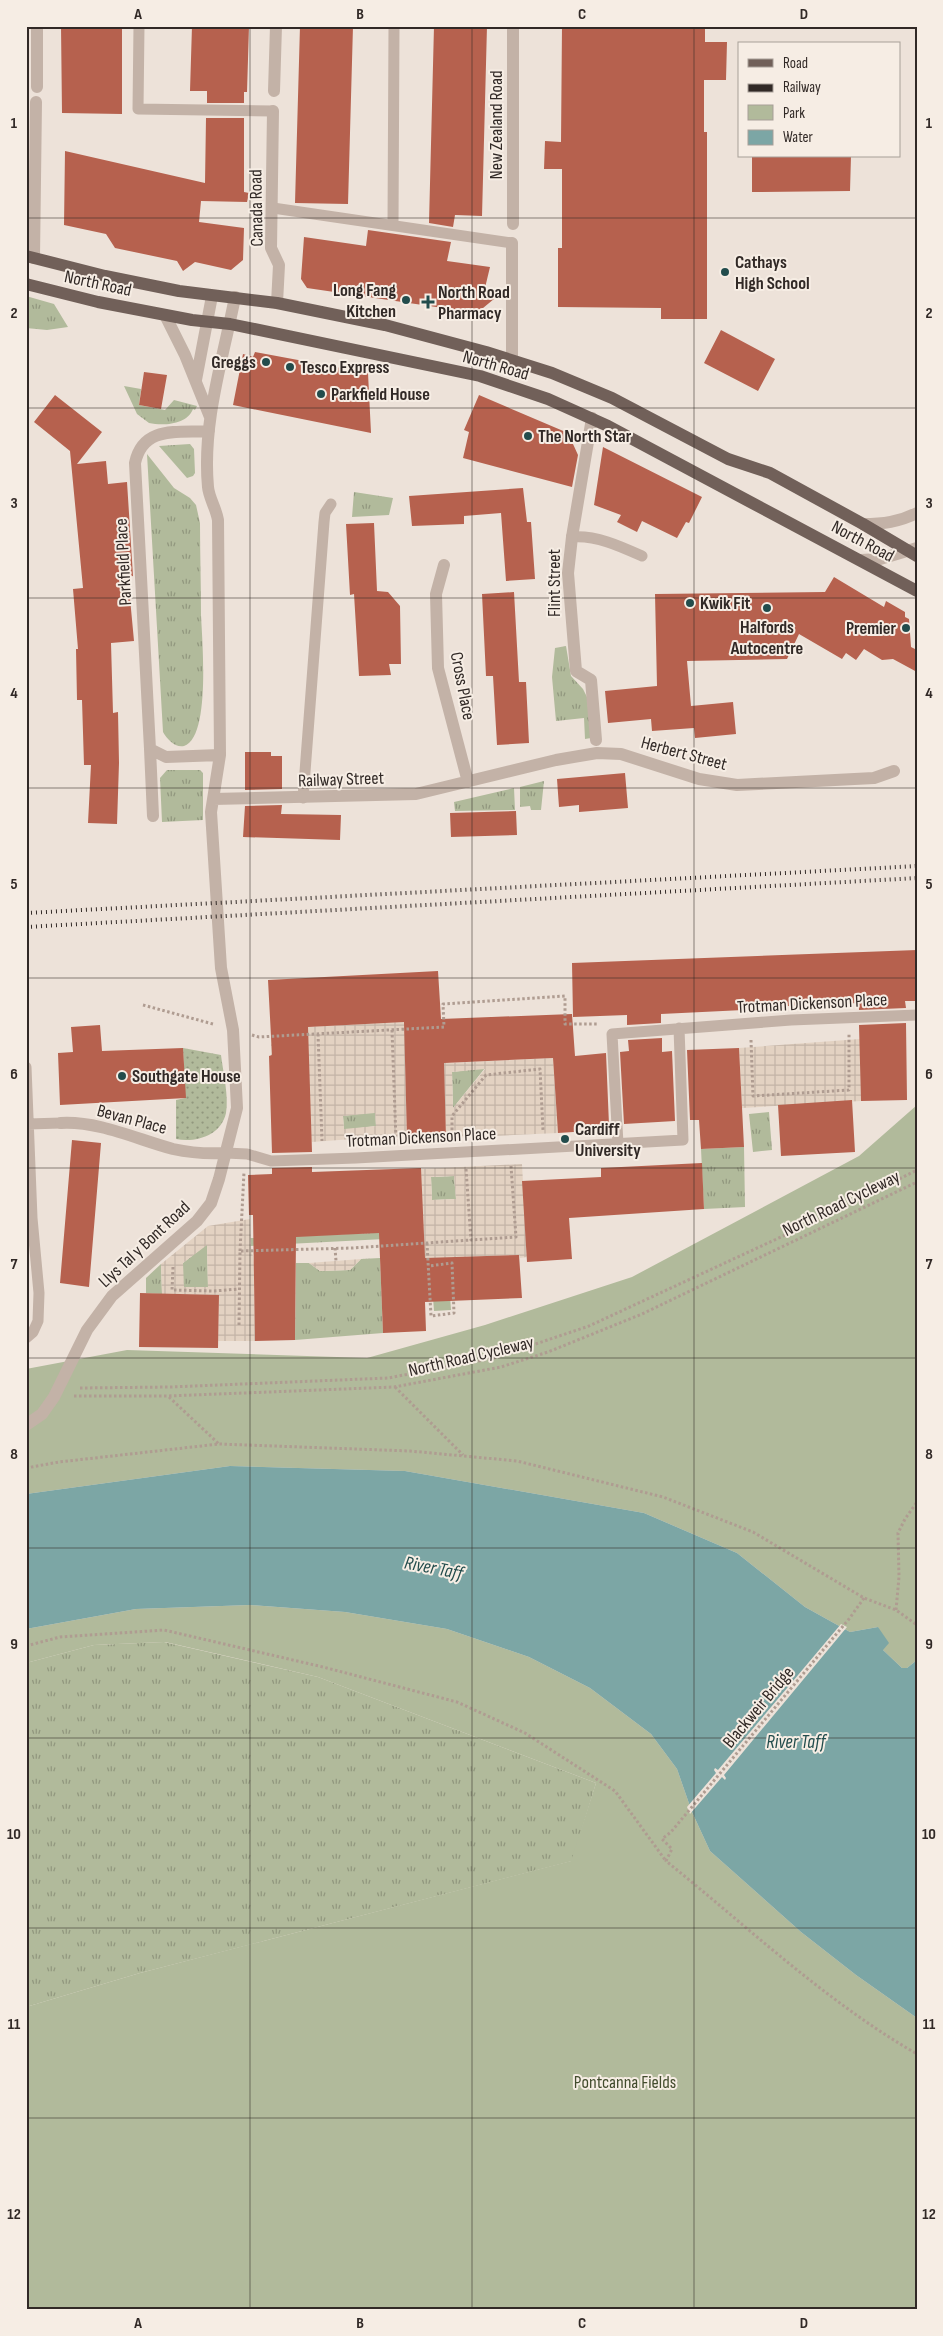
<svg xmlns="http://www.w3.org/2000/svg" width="943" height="2336" font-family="'Sofia Sans Condensed',sans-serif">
	<defs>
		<pattern id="grass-tufts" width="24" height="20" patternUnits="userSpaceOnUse" patternTransform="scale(1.25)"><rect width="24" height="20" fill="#b1ba9b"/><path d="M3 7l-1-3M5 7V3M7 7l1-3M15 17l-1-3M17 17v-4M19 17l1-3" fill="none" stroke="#91977e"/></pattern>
		<pattern id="garden-dots" width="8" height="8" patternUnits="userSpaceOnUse" patternTransform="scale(1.25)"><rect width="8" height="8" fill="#b1ba9b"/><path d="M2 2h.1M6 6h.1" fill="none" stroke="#91977e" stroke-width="1.8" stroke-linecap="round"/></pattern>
		<pattern id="plaza-grid" width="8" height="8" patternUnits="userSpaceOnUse" patternTransform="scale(1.25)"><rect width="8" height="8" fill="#e3d2c2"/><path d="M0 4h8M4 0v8" fill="none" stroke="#c3b4a7"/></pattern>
	</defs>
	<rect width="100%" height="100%" fill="#ede2d9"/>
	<!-- grass -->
	<path fill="url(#grass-tufts)" d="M26,296L54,304L68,327L47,330L26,328Z
		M124,386L141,389L139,405L165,410L174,400L197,406L195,410L193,409C187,425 163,426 149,423L137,414Z
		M190,444L194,449L195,473L193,476L187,478L159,446Z
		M147,454L174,488L190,498L196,505L200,523C200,553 201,584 201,615C202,638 211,738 184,746C175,748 167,739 163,732Z
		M354,492L393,498L389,515L352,517Z
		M566,646L571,676L583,689L587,697L591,738L585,739L584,718L556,721L552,677L555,648Z
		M167,770H200L203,773V820L162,822L160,778Z
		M544,781L541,810H531L530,806L520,807V787Z
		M514,788L515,810L455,811L454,802Z
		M485,1068L453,1108L452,1072Z
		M375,1112L376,1126L344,1130L343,1116Z
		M769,1112L772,1150L753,1152L749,1114Z
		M744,1147L745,1207L704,1209L701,1149Z
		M454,1176L456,1199L432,1200L431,1177Z
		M423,1231V1237L251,1246L250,1238Z
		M207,1244L208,1288L183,1287V1263Z
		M380,1258L383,1333L295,1340L296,1263H309L320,1271L350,1270L361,1259Z
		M161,1264L162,1294L146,1293V1278Z
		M448,1268L451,1310L434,1311L431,1270Z
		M164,1642L318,1677L596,1783L572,1861L140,1973L26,2007V1663L94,1645Z"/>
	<!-- park -->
	<path fill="#b1ba9b" d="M917,1105V1660L907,1668H902L883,1650L878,1627L850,1632L805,1607L737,1553L644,1513L405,1471L230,1466L26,1494V1369L127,1350L367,1358L485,1325L632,1277L859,1156Z
		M250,1605L345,1612L447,1629L529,1657L590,1688L651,1734L677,1769L692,1812L710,1851L801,1932L856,1975L917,2018V2310H26V2007L140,1973L571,1861L596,1783L318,1677L165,1642L94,1645L26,1663V1629L136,1609Z"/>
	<!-- garden -->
	<path fill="url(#garden-dots)" d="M183,1048L221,1055C223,1072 229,1096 226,1113C221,1136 195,1143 176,1139V1100L185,1098Z"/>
	<!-- plaza -->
	<path fill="url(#plaza-grid)" fill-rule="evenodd" d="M433,1020L405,1053L407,1135L312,1142L271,1055V1029ZM375,1113L376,1126L344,1129L343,1116Z
		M860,1039L861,1101L742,1108L739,1048Z
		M443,1052L449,1063L553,1058L558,1133L446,1138ZM485,1069L453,1108L452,1072Z
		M522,1164L527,1257L520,1258L519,1255L457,1257L423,1261L421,1169ZM454,1176L456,1199L432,1200L431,1177Z
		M250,1219L251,1246L254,1263L255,1341H218L219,1295L162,1294L161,1264L208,1226ZM207,1245L208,1287H184L183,1263Z
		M361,1259L350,1270L320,1271L309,1263Z"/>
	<!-- water -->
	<path fill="#7ca6a5" d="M230,1466L405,1471L644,1513L737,1553L805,1607L850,1632L878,1627L889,1643L883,1650L902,1668H907L917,1660V2018L856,1975L801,1932L710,1851L692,1812L677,1769L651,1734L590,1688L529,1657L447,1629L345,1612L250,1605L136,1609L26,1629V1494Z"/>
	<!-- pier -->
	<path fill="#ede2d9" d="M841,1624L847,1627L724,1775L726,1778L725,1780L722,1777L690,1814L687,1807L716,1773L714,1770L715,1768L718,1770Z"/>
	<!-- building -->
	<path fill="#b6614e" d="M61,26H122V114L62,113Z
		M192,26H249L247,92H244V103H207V91H190Z
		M300,26H353L348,204L295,203Z
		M434,26H487L482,216L455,215L453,227L429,223Z
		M562,26H705V42H727L726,80H704V132H707V319H661V308L558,307V248H562V169H544L545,141L561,142Z
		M206,118H244V192L249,193L247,202L201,201L199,222L244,228L243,260L231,270L195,262L183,271L177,261L115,248L106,234L64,225L65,151L205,183Z
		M752,156H851L850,191L752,192Z
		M368,230L451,242L447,261L490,267L484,292L500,294L477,313L307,288L301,279L304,237L366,246Z
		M721,330L775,359L758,391L704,363Z
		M255,352L368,373L371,433L233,405L243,354L253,357Z
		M144,372L167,375L161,409L139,405Z
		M55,395L102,432L77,464L106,461L108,484L127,482L133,576L128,577L134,641L111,643L113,713L118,712L119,763L117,824L88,823L91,765H84L82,700H77L76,649H78L73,589L83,588L70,451L34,422Z
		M479,395L568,433L578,455L572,487L463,458L469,432L464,430Z
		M603,447L702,497L689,523L686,522L677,538L642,521L637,532L617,522L621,515L594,505Z
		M523,488L527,522H531L535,579L506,581L501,513L464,516V524L412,526L409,496Z
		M374,523L377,591L388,592L400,606L401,664H389L391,675L359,676L354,594L350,595L346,524Z
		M834,577L884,607L886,601L905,612V617L909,619L911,647L917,650V672L893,659L882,660L864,649L856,660L846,653L842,659L799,634L787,659L687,661L691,706L733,702L736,734L695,738L694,728L652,731L651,719L608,723L605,691L657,686L655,594L825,592Z
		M514,592L519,682H526L529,743L497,745L493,676H486L482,594Z
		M245,752H271V756H282V789L245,790Z
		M625,773L628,808L579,812V805L559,807L557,779Z
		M282,805L281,814L341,815L340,840L243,837L245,806Z
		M516,811L517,835L451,837L450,813Z
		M917,950V1001H905L906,1008L859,1010V1003L766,1007V1009L661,1014V1023L627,1025V1015L573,1017L572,963Z
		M438,971L441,1019L572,1014L575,1056L606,1053L609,1125H602L603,1130L558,1133L553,1058L444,1063L446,1138L407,1139L404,1022L308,1027L312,1152L272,1153L269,1056L272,1055L268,980Z
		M906,1023L907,1100L861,1101L859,1025Z
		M100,1025L102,1051L183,1048L186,1098L60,1105L58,1053L73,1052L71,1027Z
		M662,1038V1052L672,1051L675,1121L624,1124L620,1052L629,1051L628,1040Z
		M739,1048L744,1147L701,1149L699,1120H690L687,1050Z
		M852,1100L855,1152L781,1156L778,1105Z
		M72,1140L101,1143L89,1287L60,1283Z
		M702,1163L704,1209L569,1218L572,1259L527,1262L522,1181L601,1177V1168Z
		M312,1167V1172L421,1168L425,1258L519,1255L522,1298L425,1302L426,1331L383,1333L379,1233L296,1237L295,1340L255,1341L253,1215H249L248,1175L272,1174V1168Z
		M140,1293L219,1295L218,1348L139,1347Z"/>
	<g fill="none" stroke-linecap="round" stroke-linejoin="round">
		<!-- path -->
		<path stroke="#af9c91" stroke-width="3" stroke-dasharray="2.5 2.5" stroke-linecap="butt" d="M143,1005L213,1024
			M392,1030L396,1140
			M318,1034L322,1141
			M252,1035L259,1037L444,1027L443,1004L565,996V1024H599
			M751,1040L753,1096L849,1090V1034
			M452,1135V1116L486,1075L540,1069L543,1130
			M466,1169L471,1240L516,1237L511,1166
			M427,1243L431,1316L454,1313L452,1263L429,1266
			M335,1248L336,1261
			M240,1251L244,1172
			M173,1267L172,1290L214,1291L239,1289
			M239,1325L240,1251L352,1248L471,1240
			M395,1387L463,1455
			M80,1388L170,1387L388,1378L494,1358L589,1326L824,1217L917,1170
			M74,1396H168L394,1387L501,1367L548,1352L642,1314L917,1182
			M169,1397L219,1444
			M26,1468L59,1462L219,1444L410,1451L517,1461L663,1497L753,1532L864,1598L896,1610L917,1625
			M864,1598L849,1619L671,1832L662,1839L672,1849L666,1861C748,1927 825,2001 917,2054
			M896,1610L899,1577L898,1533L905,1519L917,1502
			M26,1646L60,1637L164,1630L323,1667L457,1702L525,1733L615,1791L666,1861"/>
		<!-- service -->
		<path stroke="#c3b2a7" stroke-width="11" d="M139,26L138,109L273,111
			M273,208L512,243
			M393,225L394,26
			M572,537C596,535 620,546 642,556
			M303,798L324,522L325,513L331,504
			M26,1067L32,1218L39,1293L38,1321L33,1332L26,1338
			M28,1124L61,1123
			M618,1144L612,1034L791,1020L917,1015
			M226,1153L247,1154L271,1161L356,1158L683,1140L679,1028"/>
		<!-- pedestrian -->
		<path stroke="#c3b2a7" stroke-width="12" d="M572,537L568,573L576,671L591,680L596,740"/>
		<!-- minor -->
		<path stroke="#c3b2a7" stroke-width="12" d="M37,87V26
			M274,91L276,26
			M273,111L271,248L279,265L277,303
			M513,224V26
			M34,258L36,102
			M165,315L185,355L210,417
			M512,360V243
			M196,380L212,296
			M209,431C178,433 143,425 135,463L150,749L166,757L220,755
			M572,537L592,418
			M444,565L436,594L438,668L468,782
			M150,749L153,816
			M213,799L416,794L556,760L597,753L621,754L699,779L737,785L874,778L894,771
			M61,1123C99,1121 136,1139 173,1149C191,1153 208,1154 226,1153
			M26,1425L42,1414L54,1397L87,1330L112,1296L197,1221L211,1203L219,1179L237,1108L233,1030L221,968L211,812L220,755L218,520C216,508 209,498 208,487C202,423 223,359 235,297"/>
		<!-- tertiary -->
		<path stroke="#c3b2a7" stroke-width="12" d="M863,524C883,524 899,522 917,513
			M861,560L880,559L917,548"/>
		<!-- primary -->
		<path stroke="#716059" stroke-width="12" d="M26,256L105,276L179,291L277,303L385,325L486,352L552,373L612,398L728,459L770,473L863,524L917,556
			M26,284L98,302L192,320L230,324L480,376L548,399L608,426L917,591"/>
		<!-- rail -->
		<path stroke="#312926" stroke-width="4" stroke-dasharray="1 4" stroke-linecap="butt" d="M26,913L917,866
			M26,927L917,878"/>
	</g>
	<!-- grid -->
	<path fill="none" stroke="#312926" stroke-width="1" stroke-opacity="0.55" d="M250,26V2310M472,26V2310M694,26V2310M26,218H917M26,408H917M26,598H917M26,788H917M26,978H917M26,1168H917M26,1358H917M26,1548H917M26,1738H917M26,1928H917M26,2118H917"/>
	<!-- markers -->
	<g fill="#224c4c" stroke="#f6ede4" stroke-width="2">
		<circle cx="725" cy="272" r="5"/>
		<circle cx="406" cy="300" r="5"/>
		<path d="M425.5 294.5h5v5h5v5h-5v5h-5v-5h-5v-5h5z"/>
		<circle cx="266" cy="362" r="5"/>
		<circle cx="290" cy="367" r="5"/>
		<circle cx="321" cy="394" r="5"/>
		<circle cx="528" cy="436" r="5"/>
		<circle cx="690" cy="603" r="5"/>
		<circle cx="767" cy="608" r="5"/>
		<circle cx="906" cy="628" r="5"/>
		<circle cx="122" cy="1076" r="5"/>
		<circle cx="565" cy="1139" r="5"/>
	</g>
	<g text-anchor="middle" stroke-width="4" stroke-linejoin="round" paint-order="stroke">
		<!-- street labels -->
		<g font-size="18" fill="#312926" stroke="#f6ede4">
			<text transform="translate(496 125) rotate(-90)" y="6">New Zealand Road</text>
			<text transform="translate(256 208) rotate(-91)" y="6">Canada Road</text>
			<text transform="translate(98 283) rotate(12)" y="6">North Road</text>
			<text transform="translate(496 365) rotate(16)" y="6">North Road</text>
			<text transform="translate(863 541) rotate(28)" y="6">North Road</text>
			<text transform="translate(123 562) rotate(-93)" y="6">Parkfield Place</text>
			<text transform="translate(554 583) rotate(-90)" y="6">Flint Street</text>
			<text transform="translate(463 686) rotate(79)" y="6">Cross Place</text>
			<text transform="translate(684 753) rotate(15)" y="6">Herbert Street</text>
			<text transform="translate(341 779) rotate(-2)" y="6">Railway Street</text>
			<text transform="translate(812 1003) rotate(-3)" y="6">Trotman Dickenson Place</text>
			<text transform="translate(132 1119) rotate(15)" y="6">Bevan Place</text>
			<text transform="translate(421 1137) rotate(-3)" y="6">Trotman Dickenson Place</text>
			<text transform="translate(841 1203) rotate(-26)" y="6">North Road Cycleway</text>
			<text transform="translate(144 1244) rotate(-43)" y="6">Llys Tal y Bont Road</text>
			<text transform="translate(471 1356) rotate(-13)" y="6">North Road Cycleway</text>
			<text transform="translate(758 1707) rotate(-50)" y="6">Blackweir Bridge</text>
		</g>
		<!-- poi labels -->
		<g font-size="18" font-weight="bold" fill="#312926" stroke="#f6ede4" text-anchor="start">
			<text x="735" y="268">Cathays<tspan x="735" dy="21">High School</tspan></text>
			<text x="396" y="296" text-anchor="end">Long Fang<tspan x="396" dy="21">Kitchen</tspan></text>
			<text x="438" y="298">North Road<tspan x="438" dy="21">Pharmacy</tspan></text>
			<text x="256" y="368" text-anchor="end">Greggs</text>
			<text x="300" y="373">Tesco Express</text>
			<text x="331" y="400">Parkfield House</text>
			<text x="538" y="442">The North Star</text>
			<text x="700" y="609">Kwik Fit</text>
			<text x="767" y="633" text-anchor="middle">Halfords<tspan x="767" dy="21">Autocentre</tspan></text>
			<text x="896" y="634" text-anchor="end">Premier</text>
			<text x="132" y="1082">Southgate House</text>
			<text x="575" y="1135">Cardiff<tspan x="575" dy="21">University</tspan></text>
		</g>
		<!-- park labels -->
		<g font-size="18" fill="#424c2d" stroke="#f6ede4">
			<text x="625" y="2088">Pontcanna Fields</text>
		</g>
		<!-- water labels -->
		<g font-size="19" font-style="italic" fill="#224c4c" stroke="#f6ede4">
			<text transform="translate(434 1567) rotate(11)" y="7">River Taff</text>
			<text x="796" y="1748">River Taff</text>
		</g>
	</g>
	<!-- border -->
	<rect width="943" height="2336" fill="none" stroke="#f6ede4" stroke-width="55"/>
	<!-- legend -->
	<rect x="738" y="42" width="162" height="115" fill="#f6ede4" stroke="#a79f98"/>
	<rect x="748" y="59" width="25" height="8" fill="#716059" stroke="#a79f98"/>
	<text x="783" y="68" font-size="15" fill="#312926">Road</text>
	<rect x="748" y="84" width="25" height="8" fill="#312926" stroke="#a79f98"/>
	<text x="783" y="92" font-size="15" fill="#312926">Railway</text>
	<rect x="748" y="105" width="25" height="15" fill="#b1ba9b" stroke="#a79f98"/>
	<text x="783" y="118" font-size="15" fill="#312926">Park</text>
	<rect x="748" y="130" width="25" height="15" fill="#7ca6a5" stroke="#a79f98"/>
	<text x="783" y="142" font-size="15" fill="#312926">Water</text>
	<rect x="28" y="28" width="888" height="2280" fill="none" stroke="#312926" stroke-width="2"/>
	<g font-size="16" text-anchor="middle" font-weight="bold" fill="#312926">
		<text x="138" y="19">A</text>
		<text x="360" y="19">B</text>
		<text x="582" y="19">C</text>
		<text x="804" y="19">D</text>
		<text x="14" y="128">1</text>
		<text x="929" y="128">1</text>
		<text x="14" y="318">2</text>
		<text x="929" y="318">2</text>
		<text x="14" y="508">3</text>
		<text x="929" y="508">3</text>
		<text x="14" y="698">4</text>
		<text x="929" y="698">4</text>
		<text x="14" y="889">5</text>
		<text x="929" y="889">5</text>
		<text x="14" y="1079">6</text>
		<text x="929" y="1079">6</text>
		<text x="14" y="1269">7</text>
		<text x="929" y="1269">7</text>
		<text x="14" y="1459">8</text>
		<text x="929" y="1459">8</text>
		<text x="14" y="1649">9</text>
		<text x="929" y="1649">9</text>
		<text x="14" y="1839">10</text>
		<text x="929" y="1839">10</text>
		<text x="14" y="2029">11</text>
		<text x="929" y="2029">11</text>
		<text x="14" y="2219">12</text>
		<text x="929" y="2219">12</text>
		<text x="138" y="2328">A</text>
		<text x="360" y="2328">B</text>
		<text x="582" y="2328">C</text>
		<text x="804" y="2328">D</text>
	</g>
</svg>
